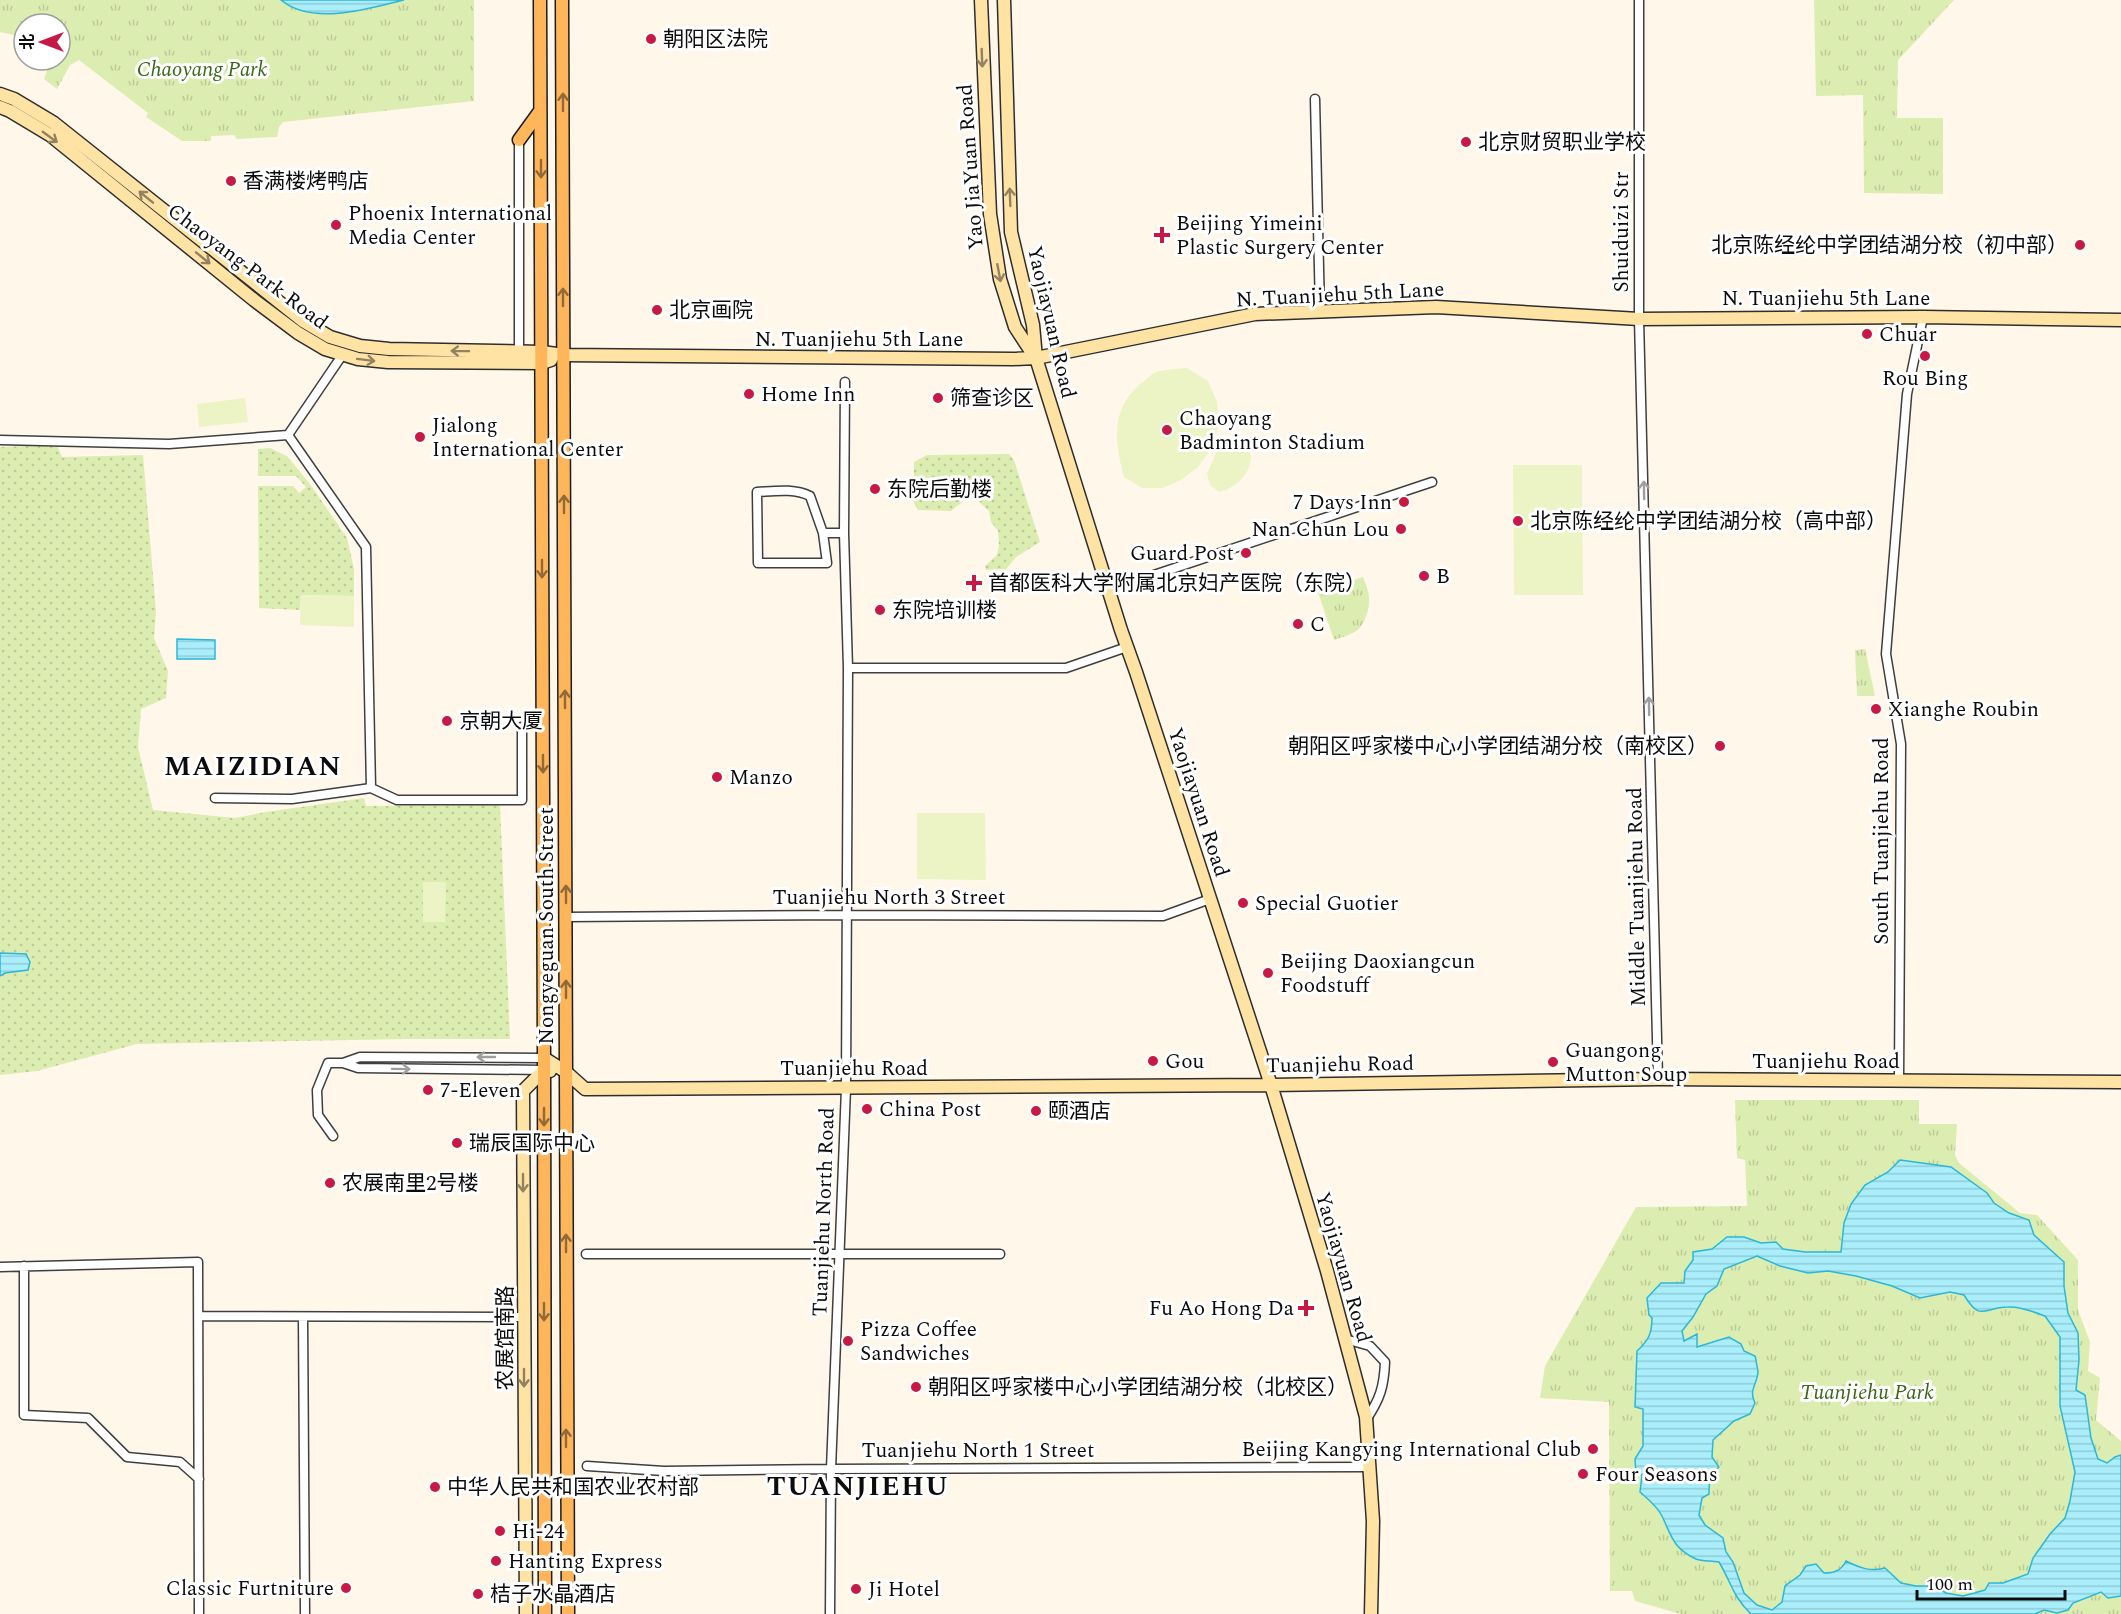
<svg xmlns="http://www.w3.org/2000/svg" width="2121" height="1614" font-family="Spectral,'Noto Sans SC',serif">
	<defs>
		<pattern id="grass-dots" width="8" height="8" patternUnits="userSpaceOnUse" patternTransform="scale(1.5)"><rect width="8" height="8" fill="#dcedb1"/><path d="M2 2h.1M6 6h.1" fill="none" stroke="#bcca97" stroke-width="1.8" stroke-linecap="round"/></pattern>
		<pattern id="park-tufts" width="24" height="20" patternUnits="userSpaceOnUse" patternTransform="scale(1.5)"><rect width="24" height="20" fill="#dcedb1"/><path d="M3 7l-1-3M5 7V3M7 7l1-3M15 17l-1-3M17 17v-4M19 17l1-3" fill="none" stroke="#bcca97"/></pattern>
		<pattern id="water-rules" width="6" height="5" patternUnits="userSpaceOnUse" patternTransform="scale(1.5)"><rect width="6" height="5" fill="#aaeefb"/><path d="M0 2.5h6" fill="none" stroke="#91cbd6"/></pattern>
	</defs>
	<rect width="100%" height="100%" fill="#fff7ea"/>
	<!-- grass -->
	<path fill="url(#grass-dots)" d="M57,445L62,457L143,455L156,612L154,638L168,671L166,698L141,709L138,747L153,810L235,818L266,812L364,798L366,806L500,805L510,1039H406L137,1044L37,1071L0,1075V447Z
		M270,448L287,456L310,484L347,538L354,569V596L301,595L300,610L259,608L258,486H293L299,493L306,487L296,476H258V449Z
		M1009,454L1014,460L1040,542L1016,557L1006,569L986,570L985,566L997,555L999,546L998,531L991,522L989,511L976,499H966L951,511L918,510L914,503V462L927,455Z"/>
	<!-- park -->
	<path fill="url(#park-tufts)" d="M0,0H474V101L283,122L279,127L277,137L236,139L235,135L211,136V141H182L146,117L148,113L79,60L70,65L57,89L44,79L51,60H60V24H24V37L0,32Z
		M1814,0H1954L1898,60L1897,118H1943V194L1864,193L1863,95L1816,96Z
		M1363,577C1368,590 1371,597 1368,610C1362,632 1355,633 1334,640L1318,592Z
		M1865,649L1875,696H1857L1855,650Z
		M1735,1100H1919V1124H1957L1955,1155L1959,1163L2020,1213L2037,1215L2078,1260V1310L2090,1342L2088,1371L2100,1378L2096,1420L2121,1441V1614H1681L1635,1601L1632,1591H1610L1609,1402L1540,1398L1545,1366L1636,1207L1747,1206L1745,1160L1737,1158Z"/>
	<!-- pitch -->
	<path fill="#ecf3c4" d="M1187,368L1208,381L1217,402L1219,424L1212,448L1198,467L1181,480L1162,488H1142L1124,477C1115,443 1110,411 1139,385C1144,382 1149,376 1154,373C1163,369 1177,369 1187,368Z
		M245,398L248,422L199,427L197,404Z
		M1235,437C1267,451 1245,487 1219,492L1210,485L1207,474L1217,451L1226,440Z
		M1582,465L1583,595H1514L1513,465Z
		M301,595L354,596V627L300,625Z
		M917,813H985L986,880L917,879Z
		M423,882H446L445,922H423Z"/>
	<!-- water -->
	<path fill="url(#water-rules)" stroke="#2bb7d9" stroke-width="1.5" fill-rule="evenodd" d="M281,0H404C368,9 312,26 281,0Z
		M177,639L215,640V659H177Z
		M0,953L26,954L30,962L28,970L5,973L0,976Z
		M1900,1160L1951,1167L1987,1193L1994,1203L2009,1213L2029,1220L2034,1235L2064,1262V1286L2068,1313L2078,1333L2079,1360L2076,1390L2085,1395L2091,1438L2098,1459L2107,1463L2115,1457L2121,1455V1596L2108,1598L2101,1592L2073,1603L2068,1610L2057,1613L2044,1610L2035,1614H1751C1733,1597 1731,1582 1719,1562C1712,1560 1703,1562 1696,1559C1673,1548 1672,1537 1662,1516C1657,1506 1648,1499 1640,1492L1642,1475H1636L1635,1459L1643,1446V1409L1635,1407L1637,1351C1648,1341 1652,1334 1652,1318L1649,1315L1647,1298L1661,1283H1684L1685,1271L1693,1260V1252L1712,1249L1727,1237H1744L1761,1243L1776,1242L1783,1249L1805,1252H1841L1844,1223L1851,1204L1865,1185L1888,1172ZM1757,1256L1780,1266L1808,1273L1828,1271L1856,1276L1892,1286L1920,1298L1950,1292L1964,1295C1981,1323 1983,1307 2008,1307C2020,1306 2034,1312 2045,1316L2060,1337V1406L2075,1472L2070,1501L2065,1518L2050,1534L2033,1558L2028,1574L2003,1583H1989L1985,1590L1963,1596L1946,1593L1934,1586H1916L1901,1583L1885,1568C1870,1572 1860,1568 1846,1561C1841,1571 1834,1573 1824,1573L1816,1564L1806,1566L1800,1575L1785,1586L1782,1602L1772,1610L1757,1605L1744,1593L1733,1562L1726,1552L1723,1538L1705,1525L1699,1515L1702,1498L1709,1494C1709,1483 1709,1475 1719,1467L1712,1457L1713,1440L1734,1421L1750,1414L1755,1403C1748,1390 1758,1383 1758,1371C1757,1366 1756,1360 1755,1356L1744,1351L1741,1344L1729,1337L1697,1347V1334L1684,1341L1682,1331L1693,1317L1706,1294L1717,1286L1724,1269Z"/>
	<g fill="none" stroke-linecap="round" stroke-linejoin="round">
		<!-- street casing -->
		<g stroke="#3f3f3f" stroke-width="11">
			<path id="street" d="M1639,0V319L1658,1079
				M1315,99L1320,311
				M519,140V352
				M0,440L169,444L288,435
				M823,533L827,563H758L757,492C775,491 794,488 810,496L823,533H844L848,668L846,1088L831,1469L830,1614
				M844,533L845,382
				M1109,590L1432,482
				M848,668H1066L1127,647
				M371,788L397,800H522V727L543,724
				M215,798L292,799L371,788L366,547L288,435L343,354
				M566,917L848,915L1163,916L1210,899
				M343,1063L360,1057L544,1058
				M1899,1080L1901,744L1886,654L1907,394L1923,317
				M333,1136L318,1115L317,1090L328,1063H343L358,1068L544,1070
				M586,1254H1000
				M24,1266V1415L88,1418L127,1457L180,1462L199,1479
				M0,1267L198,1262L199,1614
				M199,1316L524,1317
				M303,1317L305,1614
				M1345,1339L1370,1346L1385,1362C1384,1387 1380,1399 1366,1420
				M587,1466L664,1471L831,1469L1370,1467"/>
		</g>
		<!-- secondary casing -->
		<g stroke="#2e2e2e" stroke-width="15">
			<path id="secondary" d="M981,0L990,214L1000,279L1015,327L1034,356
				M1004,0L1011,232L1033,325L1036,358L1121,630L1136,672L1271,1085L1327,1271L1366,1417L1373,1521L1371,1614
				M0,94L14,99L54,123L303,321L330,337L360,346L389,349L542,352L564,355L1013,359L1036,358L1255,314L1436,307L1639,319L1923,317L2121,320
				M0,107L10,111L50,135L254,300L298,333L325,349L358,359L388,362L542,363L551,360
				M544,1058L566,1072L585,1089L1271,1085L1658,1079L2121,1082
				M526,1614L523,1091L544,1070L550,1071"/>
		</g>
		<!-- primary casing -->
		<g stroke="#1d1d1d" stroke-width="15">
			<path id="primary" d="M540,0L544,1058L545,1614
				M562,0L568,1614
				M519,140L540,111"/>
		</g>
		<!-- street -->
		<use href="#street" stroke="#fff" stroke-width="8"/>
		<!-- secondary -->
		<use href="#secondary" stroke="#ffe3a5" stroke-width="12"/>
		<!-- primary -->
		<use href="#primary" stroke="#ffb55a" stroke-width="12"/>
	</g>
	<!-- one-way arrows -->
	<defs><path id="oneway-shaft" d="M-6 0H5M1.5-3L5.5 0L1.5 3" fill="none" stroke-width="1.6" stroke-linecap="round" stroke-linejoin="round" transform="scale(1.5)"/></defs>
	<g stroke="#928260">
		<use href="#oneway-shaft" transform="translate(982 58) rotate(88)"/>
		<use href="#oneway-shaft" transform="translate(50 137) rotate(36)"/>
		<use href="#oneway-shaft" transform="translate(146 197) rotate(-141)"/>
		<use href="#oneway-shaft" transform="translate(1010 197) rotate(-92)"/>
		<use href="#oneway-shaft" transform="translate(203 258) rotate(39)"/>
		<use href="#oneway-shaft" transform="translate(999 273) rotate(79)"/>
		<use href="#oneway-shaft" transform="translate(460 351) rotate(-179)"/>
		<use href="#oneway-shaft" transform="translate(366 360) rotate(7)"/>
		<use href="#oneway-shaft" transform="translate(523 1183) rotate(90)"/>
		<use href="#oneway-shaft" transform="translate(524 1378) rotate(90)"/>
	</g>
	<g stroke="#926937">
		<use href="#oneway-shaft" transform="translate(563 102) rotate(-90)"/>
		<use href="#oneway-shaft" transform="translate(541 169) rotate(90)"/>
		<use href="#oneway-shaft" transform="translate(563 297) rotate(-90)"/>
		<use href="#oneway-shaft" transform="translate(564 504) rotate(-90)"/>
		<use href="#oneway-shaft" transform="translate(542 569) rotate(90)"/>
		<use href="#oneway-shaft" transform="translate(565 699) rotate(-90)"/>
		<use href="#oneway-shaft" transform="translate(543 764) rotate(90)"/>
		<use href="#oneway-shaft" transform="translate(566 894) rotate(-90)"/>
		<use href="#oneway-shaft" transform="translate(566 989) rotate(-90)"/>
		<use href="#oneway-shaft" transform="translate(544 1117) rotate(90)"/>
		<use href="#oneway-shaft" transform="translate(566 1243) rotate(-90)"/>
		<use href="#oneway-shaft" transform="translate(544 1312) rotate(90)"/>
		<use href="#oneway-shaft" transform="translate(566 1438) rotate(-90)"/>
	</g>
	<g stroke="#9e9e9e">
		<use href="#oneway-shaft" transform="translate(1644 490) rotate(-91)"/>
		<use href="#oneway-shaft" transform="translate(1649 706) rotate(-91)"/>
		<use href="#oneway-shaft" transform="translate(486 1057) rotate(-180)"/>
		<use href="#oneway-shaft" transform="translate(401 1069) rotate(1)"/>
	</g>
	<!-- markers -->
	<g fill="#c71945" stroke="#fff" stroke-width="2">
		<circle cx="651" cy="39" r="6"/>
		<circle cx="1466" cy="142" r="6"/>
		<circle cx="231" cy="181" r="6"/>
		<circle cx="336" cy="225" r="6"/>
		<path d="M1159 226h6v6h6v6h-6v6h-6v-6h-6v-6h6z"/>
		<circle cx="2080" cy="245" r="6"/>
		<circle cx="657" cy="310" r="6"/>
		<circle cx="1867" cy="334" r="6"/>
		<circle cx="1925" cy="356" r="6"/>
		<circle cx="749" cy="394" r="6"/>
		<circle cx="938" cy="398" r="6"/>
		<circle cx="1167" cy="430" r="6"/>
		<circle cx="420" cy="437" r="6"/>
		<circle cx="875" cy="489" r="6"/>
		<circle cx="1404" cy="502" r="6"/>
		<circle cx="1518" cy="521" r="6"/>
		<circle cx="1401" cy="529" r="6"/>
		<circle cx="1246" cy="553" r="6"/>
		<circle cx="1424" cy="576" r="6"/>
		<path d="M971 574h6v6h6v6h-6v6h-6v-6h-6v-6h6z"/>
		<circle cx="880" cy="610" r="6"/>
		<circle cx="1298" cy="624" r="6"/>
		<circle cx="1876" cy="709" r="6"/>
		<circle cx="447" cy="721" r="6"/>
		<circle cx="1720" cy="746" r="6"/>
		<circle cx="717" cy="777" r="6"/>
		<circle cx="1243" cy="903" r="6"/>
		<circle cx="1268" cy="973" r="6"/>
		<circle cx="1153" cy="1061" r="6"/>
		<circle cx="1553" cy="1062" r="6"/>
		<circle cx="428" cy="1090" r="6"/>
		<circle cx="867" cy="1109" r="6"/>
		<circle cx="1036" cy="1111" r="6"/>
		<circle cx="457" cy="1143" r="6"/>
		<circle cx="330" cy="1183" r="6"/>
		<path d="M1303 1299h6v6h6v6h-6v6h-6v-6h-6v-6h6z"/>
		<circle cx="848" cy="1341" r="6"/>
		<circle cx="916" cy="1387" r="6"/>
		<circle cx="1593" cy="1449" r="6"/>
		<circle cx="1583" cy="1474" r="6"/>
		<circle cx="435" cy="1487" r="6"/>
		<circle cx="500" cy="1531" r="6"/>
		<circle cx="496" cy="1561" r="6"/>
		<circle cx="346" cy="1588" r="6"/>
		<circle cx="856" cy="1589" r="6"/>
		<circle cx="478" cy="1594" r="6"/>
	</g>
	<g text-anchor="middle" stroke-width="6" stroke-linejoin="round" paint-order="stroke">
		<!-- poi labels -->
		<g font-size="21" fill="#0c0c0c" stroke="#fff" text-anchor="start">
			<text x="663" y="46">朝阳区法院</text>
			<text x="1478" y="149">北京财贸职业学校</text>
			<text x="243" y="188">香满楼烤鸭店</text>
			<text x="348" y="220">Phoenix International<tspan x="348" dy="24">Media Center</tspan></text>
			<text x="1176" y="230">Beijing Yimeini<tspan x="1176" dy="24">Plastic Surgery Center</tspan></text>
			<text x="2068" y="252" text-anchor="end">北京陈经纶中学团结湖分校（初中部）</text>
			<text x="669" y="317">北京画院</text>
			<text x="1879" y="341">Chuar</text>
			<text x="1925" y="385" text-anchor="middle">Rou Bing</text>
			<text x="761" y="401">Home Inn</text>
			<text x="950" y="405">筛查诊区</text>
			<text x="1179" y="425">Chaoyang<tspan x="1179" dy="24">Badminton Stadium</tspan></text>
			<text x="432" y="432">Jialong<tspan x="432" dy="24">International Center</tspan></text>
			<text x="887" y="496">东院后勤楼</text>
			<text x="1392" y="509" text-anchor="end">7 Days Inn</text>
			<text x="1530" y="528">北京陈经纶中学团结湖分校（高中部）</text>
			<text x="1389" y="536" text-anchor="end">Nan Chun Lou</text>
			<text x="1234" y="560" text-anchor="end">Guard Post</text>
			<text x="1436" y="583">B</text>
			<text x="988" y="590">首都医科大学附属北京妇产医院（东院）</text>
			<text x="892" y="617">东院培训楼</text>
			<text x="1310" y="631">C</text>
			<text x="1888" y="716">Xianghe Roubin</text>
			<text x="459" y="728">京朝大厦</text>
			<text x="1708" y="753" text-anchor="end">朝阳区呼家楼中心小学团结湖分校（南校区）</text>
			<text x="729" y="784">Manzo</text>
			<text x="1255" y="910">Special Guotier</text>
			<text x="1280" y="968">Beijing Daoxiangcun<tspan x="1280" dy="24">Foodstuff</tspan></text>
			<text x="1565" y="1057">Guangong<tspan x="1565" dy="24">Mutton Soup</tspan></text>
			<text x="1165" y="1068">Gou</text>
			<text x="440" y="1097">7-Eleven</text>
			<text x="879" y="1116">China Post</text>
			<text x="1048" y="1118">颐酒店</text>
			<text x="469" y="1150">瑞辰国际中心</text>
			<text x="342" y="1190">农展南里2号楼</text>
			<text x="1294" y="1315" text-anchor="end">Fu Ao Hong Da</text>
			<text x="860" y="1336">Pizza Coffee<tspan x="860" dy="24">Sandwiches</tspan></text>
			<text x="928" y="1394">朝阳区呼家楼中心小学团结湖分校（北校区）</text>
			<text x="1581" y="1456" text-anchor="end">Beijing Kangying International Club</text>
			<text x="1595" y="1481">Four Seasons</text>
			<text x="447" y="1494">中华人民共和国农业农村部</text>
			<text x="512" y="1538">Hi-24</text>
			<text x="508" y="1568">Hanting Express</text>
			<text x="334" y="1595" text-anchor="end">Classic Furtniture</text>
			<text x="868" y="1596">Ji Hotel</text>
			<text x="490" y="1601">桔子水晶酒店</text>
		</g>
		<!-- park labels -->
		<g font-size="21" font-style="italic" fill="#396817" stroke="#fff">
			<text x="202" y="76">Chaoyang Park</text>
			<text x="1867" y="1399">Tuanjiehu Park</text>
		</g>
		<!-- street labels -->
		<g font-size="21" fill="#0c0c0c" stroke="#fff">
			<text transform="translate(970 167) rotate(-94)" y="7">Yao JiaYuan Road</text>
			<text transform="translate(1621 232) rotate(-90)" y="7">Shuiduizi Str</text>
			<text transform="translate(248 266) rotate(37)" y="7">Chaoyang Park Road</text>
			<text transform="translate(1340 294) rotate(-3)" y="7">N. Tuanjiehu 5th Lane</text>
			<text x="1826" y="305">N. Tuanjiehu 5th Lane</text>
			<text transform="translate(1052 322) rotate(77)" y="7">Yaojiayuan Road</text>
			<text x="859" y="346">N. Tuanjiehu 5th Lane</text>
			<text transform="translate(1199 802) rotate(72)" y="7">Yaojiayuan Road</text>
			<text transform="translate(1881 841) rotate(-90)" y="7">South Tuanjiehu Road</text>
			<text x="889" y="904">Tuanjiehu North 3 Street</text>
			<text transform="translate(1636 897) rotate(-91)" y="7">Middle Tuanjiehu Road</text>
			<text transform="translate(546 926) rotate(-90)" y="7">Nongyeguan South Street</text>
			<text x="1826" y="1068">Tuanjiehu Road</text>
			<text transform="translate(1340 1064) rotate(-1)" y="7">Tuanjiehu Road</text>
			<text x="854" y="1075">Tuanjiehu Road</text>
			<text transform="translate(823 1212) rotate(-88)" y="7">Tuanjiehu North Road</text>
			<text transform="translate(1344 1267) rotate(74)" y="7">Yaojiayuan Road</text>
			<text transform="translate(505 1338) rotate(-90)" y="7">农展馆南路</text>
			<text x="978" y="1457">Tuanjiehu North 1 Street</text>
		</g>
		<!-- district labels -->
		<g font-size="27" font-weight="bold" letter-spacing="1.5" fill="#0c0c0c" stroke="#fff">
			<text x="253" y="775">MAIZIDIAN</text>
			<text x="858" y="1495">TUANJIEHU</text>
		</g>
	</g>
	<!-- north arrow -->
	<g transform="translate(42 42) rotate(270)"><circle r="28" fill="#ffffff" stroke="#9e9e9e" stroke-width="1.5"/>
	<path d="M0-4.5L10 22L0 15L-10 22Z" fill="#c71945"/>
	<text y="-9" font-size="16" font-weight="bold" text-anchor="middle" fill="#0c0c0c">北</text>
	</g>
	<!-- scale -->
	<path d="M1917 1590v9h148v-9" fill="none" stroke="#0c0c0c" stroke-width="3"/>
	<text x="1926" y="1590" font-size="18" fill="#0c0c0c" stroke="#ffffff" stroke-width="4.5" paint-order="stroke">100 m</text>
</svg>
